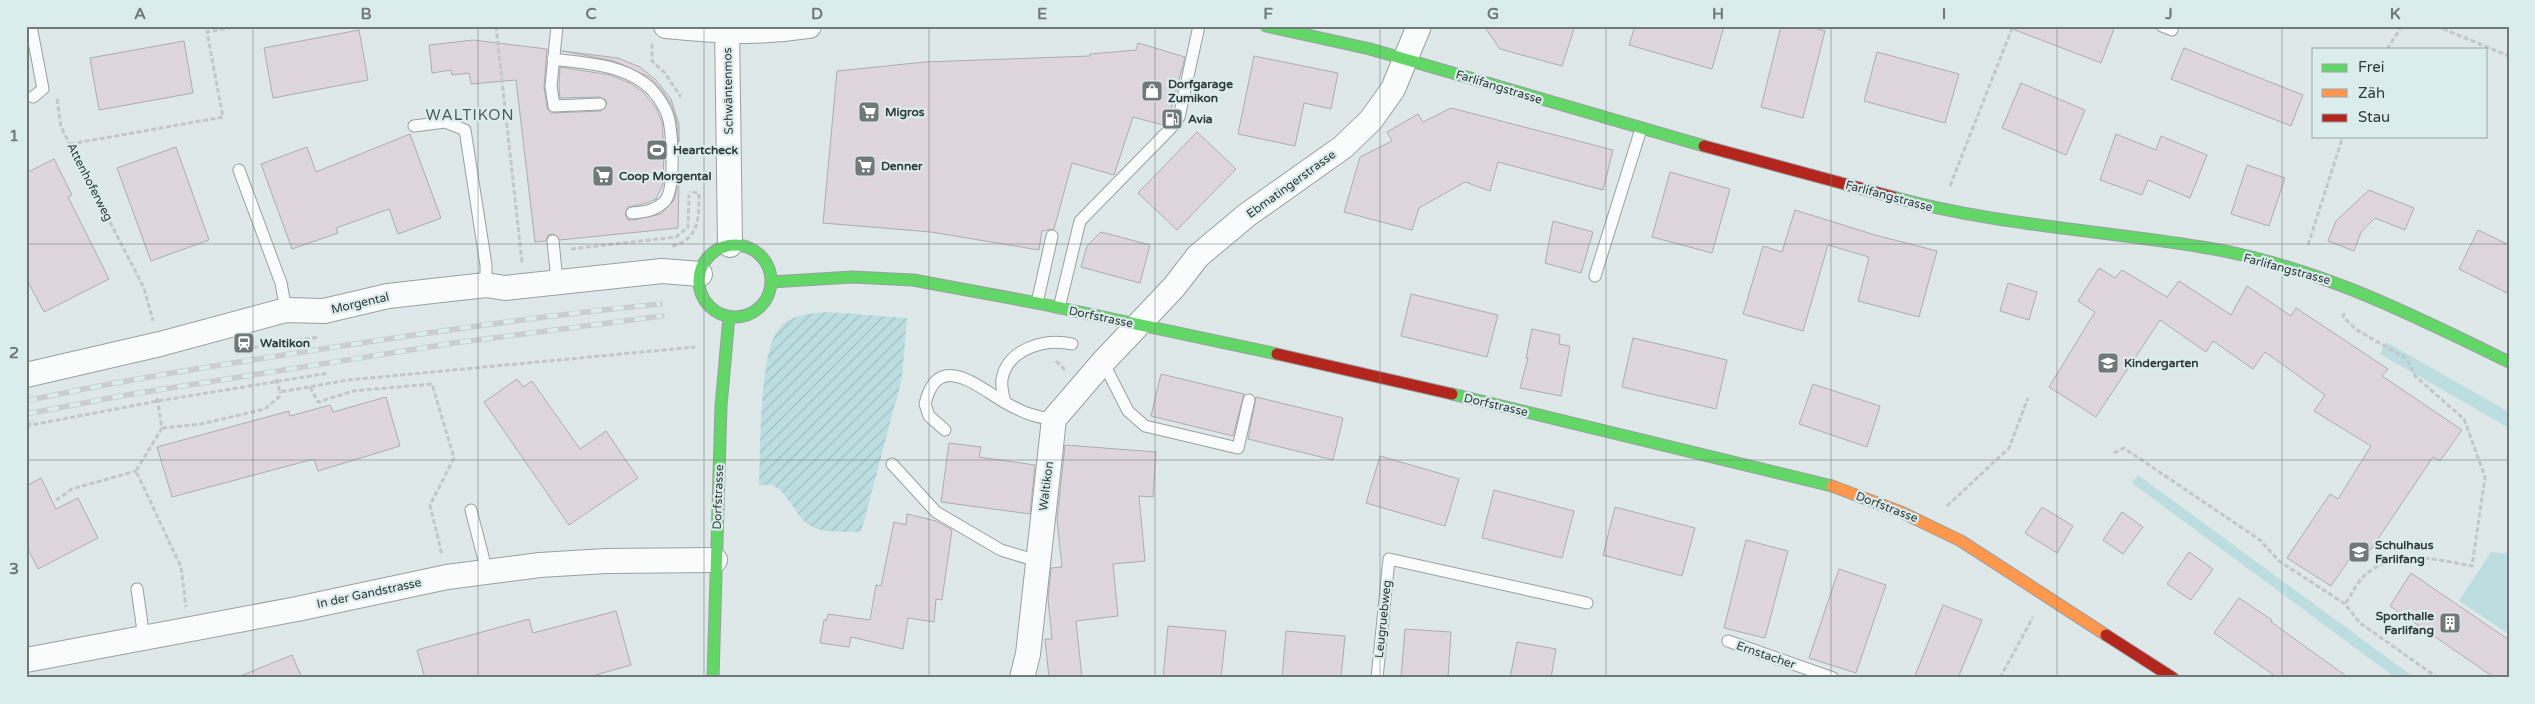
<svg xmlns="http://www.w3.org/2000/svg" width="2535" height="704" font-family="'Varela Round',sans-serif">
	<defs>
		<pattern id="garden-furrows" width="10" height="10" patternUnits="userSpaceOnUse" patternTransform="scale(1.25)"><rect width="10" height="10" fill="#bcdee1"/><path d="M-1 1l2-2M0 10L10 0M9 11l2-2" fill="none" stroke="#a2bfc2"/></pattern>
	</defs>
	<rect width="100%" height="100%" fill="#dfe8e9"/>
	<!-- park -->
	<path fill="#bcdee1" d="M2386,342L2509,412V428L2380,354Z
		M2138,475L2415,678H2396L2132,483Z
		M2491,552L2509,554V634L2459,601Z"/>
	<!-- garden -->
	<path fill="url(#garden-furrows)" d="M828,312L907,318L902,378L861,532C845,531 825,534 811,526C796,519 787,489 771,485C767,484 764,486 759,485C761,450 758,349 781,326C793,314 812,313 828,312Z"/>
	<!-- building -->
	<path fill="#ded6dc" stroke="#abadaf" d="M1484,26H1575L1562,66L1500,49Z
		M1635,26H1724L1712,69L1629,45Z
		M1781,26H1807L1825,31L1803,118L1761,107Z
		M2010,26H2115L2101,63L2010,28Z
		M359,30L368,80L273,98L264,48Z
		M473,40L547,49L544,87L547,108L551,113L601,111L607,104L606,100L600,97L560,98L559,86L560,67L610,75L630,83L643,92L656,108L662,122L664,150L663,185L656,199L647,203L628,207L625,214L628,220H633L661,214L674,200L679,180L678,228L560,240L553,234L548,235L546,241L535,242L516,80L471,84L469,73L452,75L451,70L432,73L429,45Z
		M184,41L193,93L99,110L90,58Z
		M1138,43L1185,57L1169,117L1163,125L1133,117L1114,175L1072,163L1054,229L1042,231L1039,250L931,232L823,223L837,71L925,62L1090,56V54L1136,50Z
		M2184,48L2303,95L2291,126L2171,79Z
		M562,51L618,58L640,67L656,80L671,99L679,124V142L676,119L672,106L662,90L649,77L614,61Z
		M1877,52L1959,74L1945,123L1864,101Z
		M1254,56L1338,73L1331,109L1304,103L1295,146L1238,134Z
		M2021,83L2085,110L2066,155L2002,128Z
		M1451,108L1613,150L1603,190L1498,162L1490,191L1465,182L1419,208L1412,230L1344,212L1360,157L1392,141L1387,132L1418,114L1423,122Z
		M1197,132L1236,169L1177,230L1138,193Z
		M410,134L441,218L398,234L389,209L336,228L338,233L292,249L261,164L307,147L316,172Z
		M2116,134L2156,150L2161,136L2207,155L2190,198L2148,180L2142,195L2100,180Z
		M176,147L209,240L151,261L117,168Z
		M54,159L72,195L68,197L109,279L44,312L26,278V173Z
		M2247,165L2285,178L2269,226L2231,214Z
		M1670,172L1730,189L1712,253L1652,237Z
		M2369,190L2414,208L2405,230L2375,218L2361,232L2354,251L2328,241L2336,221Z
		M1795,210L1875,235L1937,251L1919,317L1858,301L1869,257L1828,245L1803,331L1743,314L1763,246L1782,252Z
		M1553,221L1593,232L1581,273L1545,263Z
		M2478,230L2509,245V294L2459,269Z
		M1101,232L1150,245L1140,283L1081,267L1087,246Z
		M2099,268L2115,278L2122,270L2167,297L2179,281L2231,315L2247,286L2291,316L2296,308L2388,369L2382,376L2462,430L2440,461L2433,457L2363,561L2353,554L2331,586L2287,558L2330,494L2338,499L2371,446L2314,411L2325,395L2265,352L2253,369L2213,341L2206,352L2160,320L2096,417L2049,387L2095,312L2078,301Z
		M2008,283L2037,292L2029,320L2000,311Z
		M1411,294L1498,315L1487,357L1401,336Z
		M1532,329L1560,335L1559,344L1570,346L1561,396L1520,388L1528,358H1526Z
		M1633,338L1727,360L1716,409L1622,387Z
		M1161,374L1244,394L1233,436L1151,416Z
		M517,379L523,387L532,381L580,449L606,431L638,478L569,525L484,402Z
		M1813,384L1880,406L1867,447L1799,424Z
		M386,397L400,446L318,471L314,459L172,497L157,447L289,411L290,416L330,405L333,412Z
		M1256,397L1343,418L1333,460L1248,439Z
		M949,443L981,447L979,457L1035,465L1030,514L941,502Z
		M1065,445L1156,452L1153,497L1139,496L1145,561L1113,564L1118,616L1076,621L1082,678H1049L1045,639H1052L1048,599L1051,568L1062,567L1057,520Z
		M1380,456L1459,479L1445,526L1366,503Z
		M41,478L56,509L78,498L98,538L38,569L26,545V486Z
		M1494,490L1574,511L1562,558L1482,538Z
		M1615,507L1695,528L1682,576L1603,555Z
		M2042,507L2073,526L2057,553L2025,533Z
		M2122,512L2143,527L2123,554L2103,540Z
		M907,514L936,521L952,530L942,600L936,599L934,622L908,618L903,649L851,637L849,647L820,643L824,620H827L828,614L870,620L876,585L881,586L894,522L906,525Z
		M1746,540L1788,551L1765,638L1724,628Z
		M2189,552L2213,569L2191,600L2167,584Z
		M1839,569L1886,585L1856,673L1809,658Z
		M2411,573L2509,640V678H2495L2390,606Z
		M2239,598L2272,620L2271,622L2349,678H2278L2214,633Z
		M1943,605L1982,620L1958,678H1914Z
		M616,611L631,665L585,678H425L417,650L529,619L533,633Z
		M1168,626L1226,631L1221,678H1163Z
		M1405,629L1451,632L1448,678H1401Z
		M1286,631L1345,636L1341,678H1282Z
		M1517,642L1556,649L1551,678H1510Z
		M292,655L302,678H238V677Z"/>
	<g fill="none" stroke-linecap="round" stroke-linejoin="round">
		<!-- lane casing -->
		<g stroke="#99a0a1" stroke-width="13">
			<path id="lane" d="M31,26L43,89L33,97
				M557,26L551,86L554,106L600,104
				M2162,26L2172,30
				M553,59C584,63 618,64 644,83C655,91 666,107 669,120C672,136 676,191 664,202C654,211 645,212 632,213
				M414,126L445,122L465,130L486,265V285
				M239,170L281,283L286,310
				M553,241L557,281
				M1595,276L1641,129
				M1037,303L1052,236
				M1059,308L1080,221L1170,129L1179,117L1199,26
				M1103,362L1128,411L1145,426L1238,448L1249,400
				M1005,402C1003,395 1001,387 1002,379C1008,348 1046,338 1072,344
				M945,430L929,416L925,404C938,349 979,388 1006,403C1022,412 1036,418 1054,419
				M892,464L936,512L1001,550L1037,561
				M471,510L487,572
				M137,589L144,638
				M1728,641L1833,678
				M1377,678L1389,559L1587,603"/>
		</g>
		<!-- street casing -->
		<g stroke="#99a0a1" stroke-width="26">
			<path id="street" d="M666,26C718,31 757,34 809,26
				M727,26L730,245
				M26,375L160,344L286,310L324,311L388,296L486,285L505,288L662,271L700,274
				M26,660L297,609L447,577L540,565L606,561L715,560
				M1022,678L1028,654L1054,419L1103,362L1174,287L1198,256L1247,215L1343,147L1371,120L1393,89L1419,26"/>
		</g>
		<!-- fast casing -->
		<g stroke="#99a0a1" stroke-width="13">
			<path id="fast" d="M1266,26L1370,49L1704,146
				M1893,197C1994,225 2099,230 2202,247C2314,265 2409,313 2509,362
				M699 281a36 36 0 1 1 72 0a36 36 0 1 1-72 0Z
				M771,282L852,277L913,280L1037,303L1277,354
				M1452,394L1832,486
				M713,678L721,406L729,317"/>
		</g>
		<!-- slow casing -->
		<g stroke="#99a0a1" stroke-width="13">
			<path id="slow" d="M1832,486L1901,512L1961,541L2106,635"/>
		</g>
		<!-- jam casing -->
		<g stroke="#99a0a1" stroke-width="13">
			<path id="jam" d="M1704,146L1893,197
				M1277,354L1452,394
				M2106,635L2173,678"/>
		</g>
		<!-- path -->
		<path stroke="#c3c7c7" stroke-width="3" stroke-dasharray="5 2.5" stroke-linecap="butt" d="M496,26L522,262
			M2436,26L2509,56
			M652,44V61L665,73L681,97
			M2387,49L2402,26
			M57,99L61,127L144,288L153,321
			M70,144L223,117L207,32L239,26
			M1950,186L2013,26
			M2308,245L2343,136
			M672,246C700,239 699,217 699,193L689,192
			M571,249L676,237L688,227L689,195
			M2344,313L2343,317L2357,330L2407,359L2415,376L2464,419L2485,477L2472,566C2434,559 2393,547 2362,578C2356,585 2351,595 2345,604
			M238,350L318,337
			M1056,361L1065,370
			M276,379L280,392L348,380L695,347
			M310,387L318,402L353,391L432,384L454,458L430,505L442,555
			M157,398L162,428L136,471L181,567L186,607
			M26,426L158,401L329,373
			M27,426L33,420
			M162,428L201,424L265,409L279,397L280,392
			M2114,453L2124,448L2260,540L2279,561L2345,604L2360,623L2438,678
			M56,500L72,489L136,471
			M1947,506L2009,448L2028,398
			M2000,678L2033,617"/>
		<!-- lane -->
		<use href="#lane" stroke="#fafcfc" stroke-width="11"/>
		<!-- street -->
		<use href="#street" stroke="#fafcfc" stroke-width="24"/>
		<!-- fast -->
		<use href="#fast" stroke="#63d668" stroke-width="11"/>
		<!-- slow -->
		<use href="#slow" stroke="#ff974d" stroke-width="11"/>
		<!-- jam -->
		<use href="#jam" stroke="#b3261e" stroke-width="11"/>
		<!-- rail casing -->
		<g stroke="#cbcecf" stroke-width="5.5">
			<path id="rail" d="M26,401C122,380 219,365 316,350C431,332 545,315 660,304
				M26,414L126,395L454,343L662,316"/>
		</g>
		<!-- rail -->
		<use href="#rail" stroke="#dbeced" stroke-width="4" stroke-dasharray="11" stroke-linecap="butt"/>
	</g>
	<!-- grid -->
	<path fill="none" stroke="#707878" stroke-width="1" stroke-opacity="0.55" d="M253,26V678M478,26V678M704,26V678M929,26V678M1155,26V678M1380,26V678M1606,26V678M1831,26V678M2057,26V678M2282,26V678M26,244H2509M26,460H2509"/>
	<!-- icons -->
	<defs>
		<g id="shop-square" transform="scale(1.125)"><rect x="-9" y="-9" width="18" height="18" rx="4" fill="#707878" stroke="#dbeced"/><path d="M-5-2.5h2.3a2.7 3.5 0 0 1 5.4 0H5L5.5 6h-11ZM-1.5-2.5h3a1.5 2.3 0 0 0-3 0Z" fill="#fff"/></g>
		<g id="supermarket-square" transform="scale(1.125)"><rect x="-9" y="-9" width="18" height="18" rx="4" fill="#707878" stroke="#dbeced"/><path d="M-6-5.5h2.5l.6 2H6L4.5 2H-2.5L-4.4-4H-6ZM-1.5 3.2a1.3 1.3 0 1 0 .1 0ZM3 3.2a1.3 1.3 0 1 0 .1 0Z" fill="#fff"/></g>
		<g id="fuel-square" transform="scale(1.125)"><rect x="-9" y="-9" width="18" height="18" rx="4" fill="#707878" stroke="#dbeced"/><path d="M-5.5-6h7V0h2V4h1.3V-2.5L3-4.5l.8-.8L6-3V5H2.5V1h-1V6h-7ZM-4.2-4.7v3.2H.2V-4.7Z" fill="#fff"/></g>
		<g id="stadium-square" transform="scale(1.125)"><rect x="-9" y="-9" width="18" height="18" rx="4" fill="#707878" stroke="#dbeced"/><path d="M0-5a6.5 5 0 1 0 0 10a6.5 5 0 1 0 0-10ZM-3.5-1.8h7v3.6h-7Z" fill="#fff"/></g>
		<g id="station-square" transform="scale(1.125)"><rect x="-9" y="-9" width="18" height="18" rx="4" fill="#707878" stroke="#dbeced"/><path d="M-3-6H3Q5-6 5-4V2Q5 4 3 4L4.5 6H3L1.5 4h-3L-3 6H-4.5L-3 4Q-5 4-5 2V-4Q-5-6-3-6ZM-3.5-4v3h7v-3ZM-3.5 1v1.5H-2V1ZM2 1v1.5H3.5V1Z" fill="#fff"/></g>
		<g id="school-square" transform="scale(1.125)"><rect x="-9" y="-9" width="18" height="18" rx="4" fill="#707878" stroke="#dbeced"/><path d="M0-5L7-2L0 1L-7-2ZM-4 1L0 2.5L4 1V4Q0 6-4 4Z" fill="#fff"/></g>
		<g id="building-square" transform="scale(1.125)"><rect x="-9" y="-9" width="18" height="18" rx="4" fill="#707878" stroke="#dbeced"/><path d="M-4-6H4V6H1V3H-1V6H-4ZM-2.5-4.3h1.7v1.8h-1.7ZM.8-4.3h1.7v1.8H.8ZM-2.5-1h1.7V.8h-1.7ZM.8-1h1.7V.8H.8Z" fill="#fff"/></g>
	</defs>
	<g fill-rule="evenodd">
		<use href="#shop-square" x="1152" y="91"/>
		<use href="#supermarket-square" x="869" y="112"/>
		<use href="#fuel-square" x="1172" y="119"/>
		<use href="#stadium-square" x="657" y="150"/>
		<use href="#supermarket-square" x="865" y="166"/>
		<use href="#supermarket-square" x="603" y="176"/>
		<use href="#station-square" x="244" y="343"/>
		<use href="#school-square" x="2108" y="363"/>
		<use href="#school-square" x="2359" y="552"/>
		<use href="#building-square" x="2450" y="623"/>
	</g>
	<g text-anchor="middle" stroke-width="4.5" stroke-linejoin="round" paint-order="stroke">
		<!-- poi labels -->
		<g font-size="12" font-weight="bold" fill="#343b3b" stroke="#dbeced" text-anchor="start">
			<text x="1168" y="88">Dorfgarage<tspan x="1168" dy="14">Zumikon</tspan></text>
			<text x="885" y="116">Migros</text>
			<text x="1188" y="123">Avia</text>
			<text x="673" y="154">Heartcheck</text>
			<text x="881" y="170">Denner</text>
			<text x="619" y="180">Coop Morgental</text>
			<text x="260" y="347">Waltikon</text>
			<text x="2124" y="367">Kindergarten</text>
			<text x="2375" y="549">Schulhaus<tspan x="2375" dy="14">Farlifang</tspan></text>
			<text x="2434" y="620" text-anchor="end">Sporthalle<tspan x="2434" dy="14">Farlifang</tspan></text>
		</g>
		<!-- street labels -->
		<g font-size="12" fill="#343b3b" stroke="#dbeced">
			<text transform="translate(1499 87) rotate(17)" y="4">Farlifangstrasse</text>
			<text transform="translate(728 91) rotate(-91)" y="4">Schwäntenmos</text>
			<text transform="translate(90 182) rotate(63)" y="4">Attenhoferweg</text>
			<text transform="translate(1291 184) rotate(-36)" y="4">Ebmatingerstrasse</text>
			<text transform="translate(1889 196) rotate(15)" y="4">Farlifangstrasse</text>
			<text transform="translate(2287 269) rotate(15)" y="4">Farlifangstrasse</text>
			<text transform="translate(360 303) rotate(-13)" y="4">Morgental</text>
			<text transform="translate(1101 317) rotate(12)" y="4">Dorfstrasse</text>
			<text transform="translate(1496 405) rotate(13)" y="4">Dorfstrasse</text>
			<text transform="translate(1046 486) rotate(-83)" y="4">Waltikon</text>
			<text transform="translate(718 497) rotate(-88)" y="4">Dorfstrasse</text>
			<text transform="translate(1887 507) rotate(21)" y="4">Dorfstrasse</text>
			<text transform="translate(369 593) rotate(-12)" y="4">In der Gandstrasse</text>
			<text transform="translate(1383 619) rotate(-84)" y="4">Leugruebweg</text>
			<text transform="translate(1766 655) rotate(19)" y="4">Ernstacher</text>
		</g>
		<!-- quarter labels -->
		<g font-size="15" letter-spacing="1" fill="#4b5a5b" stroke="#dbeced">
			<text x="470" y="120">WALTIKON</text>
		</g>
	</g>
	<!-- border -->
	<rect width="2535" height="704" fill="none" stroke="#dbeced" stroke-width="55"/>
	<!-- legend -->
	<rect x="2312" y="48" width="175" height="90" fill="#dbeced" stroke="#98a5a6"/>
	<rect x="2322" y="64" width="25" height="8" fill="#63d668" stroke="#98a5a6"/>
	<text x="2358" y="72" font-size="15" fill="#343b3b">Frei</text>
	<rect x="2322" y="89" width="25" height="8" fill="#ff974d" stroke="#98a5a6"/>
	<text x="2358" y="98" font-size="15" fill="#343b3b">Zäh</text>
	<rect x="2322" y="114" width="25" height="8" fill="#b3261e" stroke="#98a5a6"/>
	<text x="2358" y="122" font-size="15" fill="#343b3b">Stau</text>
	<rect x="28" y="28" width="2480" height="648" fill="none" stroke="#707878" stroke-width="2"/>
	<g font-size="16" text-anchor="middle" font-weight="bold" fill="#707878">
		<text x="140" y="19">A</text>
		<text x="366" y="19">B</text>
		<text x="591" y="19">C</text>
		<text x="817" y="19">D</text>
		<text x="1042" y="19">E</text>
		<text x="1268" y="19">F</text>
		<text x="1493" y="19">G</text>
		<text x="1718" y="19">H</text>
		<text x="1944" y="19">I</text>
		<text x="2169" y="19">J</text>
		<text x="2395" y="19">K</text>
		<text x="14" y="141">1</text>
		<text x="14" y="358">2</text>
		<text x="14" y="574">3</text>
	</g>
</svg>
